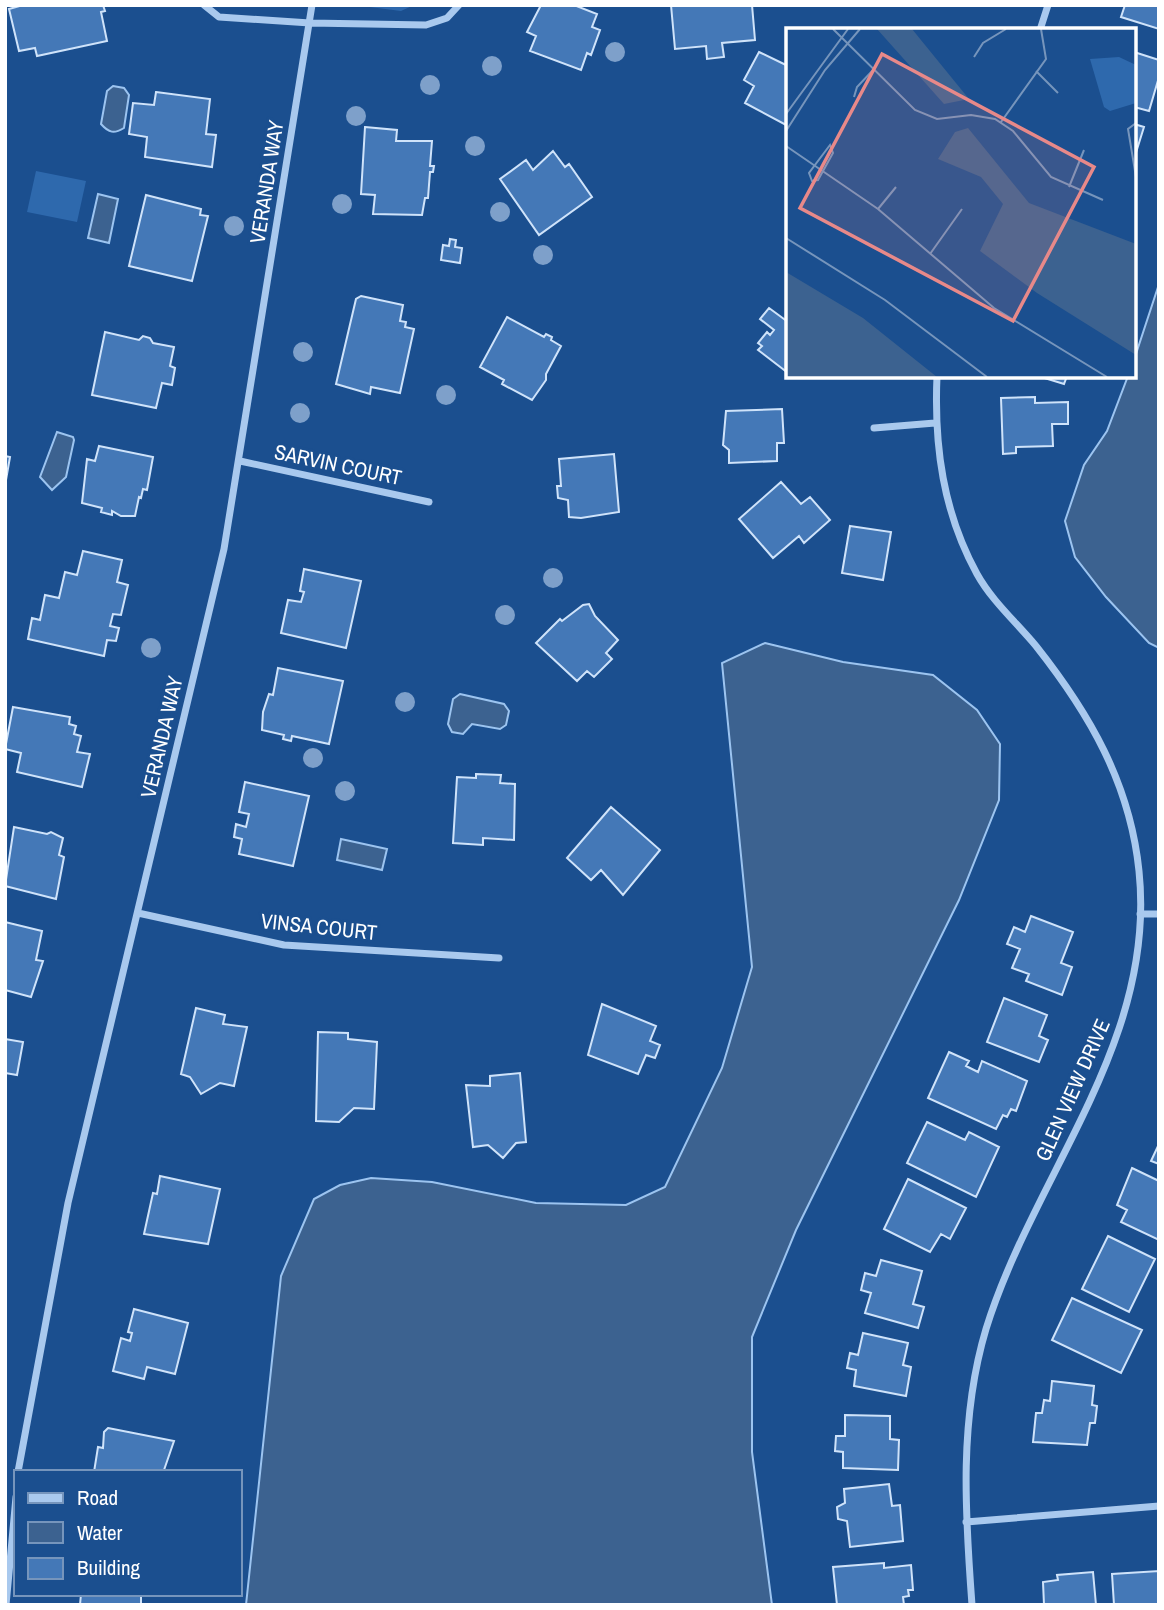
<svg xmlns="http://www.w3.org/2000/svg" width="1164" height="1610" font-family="'Archivo Narrow',sans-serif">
	<rect width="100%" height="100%" fill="#1b4f8f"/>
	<!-- green -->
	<path fill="#2e69ad" d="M354,5H414L401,11Z
		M36,171L86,181L77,222L27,212Z"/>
	<!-- water -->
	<path fill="#3c6290" stroke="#9cc4f0" stroke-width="2" d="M113,86L124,88L129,95L124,128C114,134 109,133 101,124L107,91Z
		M98,194L118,199L109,243L88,238Z
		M1159,284V648L1149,643L1106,597L1075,557L1065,521L1084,465L1107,431L1128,376H1134V360Z
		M57,432L73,437L74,440L66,477L52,490L40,477Z
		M765,643L843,662L933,675L977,710L1000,744L999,800L959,900L796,1230L752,1337V1452L772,1605H246L281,1276L314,1199L340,1185L371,1178L432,1182L536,1203L626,1205L665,1187L722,1068L752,967L722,663Z
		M460,694L504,704L509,711L506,725L500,729L472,724L463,734L452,732L448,724L453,699Z
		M341,839L387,849L382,870L337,860Z"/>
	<!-- building -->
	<path fill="#4478b7" stroke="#cfe3fa" stroke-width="2" d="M23,5H103L105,11L101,12L107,41L37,56L35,48L19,51L9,9Z
		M541,5H574L597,14L592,27L600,30L591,55L587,53L581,70L530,51L536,36L527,32Z
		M671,5H752L755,40L722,43L724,57L707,59L706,46L675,49Z
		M1125,5H1159V29L1121,17Z
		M759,52L788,66V126L745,103L754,86L744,80Z
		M1134,52L1159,60V77L1149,111L1134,107Z
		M156,92L210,99L206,134L216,135L212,167L145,157L147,137L129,134L133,103L154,105Z
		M1134,124L1144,127L1134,159Z
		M365,127L397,130L396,141H432L430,166H434L433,172H430L428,198H425L422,215L373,214L375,195L361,194Z
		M553,151L565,167L569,164L592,197L539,235L500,179L526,160L533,170Z
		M146,195L201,209L200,215L208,216L192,281L129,266Z
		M450,239L456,240L455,247L462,248L460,263L441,260L443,245L449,246Z
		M361,296L403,305L400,321L406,322L405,327L414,329L400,393L371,387L370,394L336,384L356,299Z
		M769,308L788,322V373L758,350L762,346L758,343L767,332L770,335L774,330L760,319Z
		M507,317L544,337L546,334L552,337L551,340L561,346L546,374V380L532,400L502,384L504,380L480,367Z
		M105,332L139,340L143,336L150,338L153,343L174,347L170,366L175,368L172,385L162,383L156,408L92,395Z
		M1038,376H1067L1064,384Z
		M1035,397V403L1068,402V424H1052L1053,446L1016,447V453L1003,454L1001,398Z
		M782,409L784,443H777V461L729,463V450L723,445L726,411Z
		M99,446L153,457L147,490L143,489L141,498L139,497L135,516H121L112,511V515L101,512L102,508L82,503L87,459L95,461Z
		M614,454L619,512L581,518L569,517L568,500L558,498L557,486H561L559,459Z
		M5,456L10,457L6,480H5Z
		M781,482L801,504L810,497L830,520L804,543L799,536L773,558L739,519Z
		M850,526L891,532L883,580L842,573Z
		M83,551L122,560L117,582L128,585L121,615L113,614L110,626L119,628L116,641L107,640L104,656L28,639L32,618L40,620L45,595L59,598L65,572L77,575Z
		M304,569L361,581L346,648L281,633L288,600L301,602L304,592L300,591Z
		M589,604L595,616L618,640L606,653L612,659L594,677L587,671L577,681L536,643L560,619L562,621L583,605Z
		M278,668L343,681L329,744L292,736L291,741L283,739L284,735L262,730L263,712L269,694L273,695Z
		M13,707L70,717L69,724L76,726L74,734L81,736L77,752L90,754L82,787L17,772L21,753L5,749Z
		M476,774L501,775L500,783L515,784L514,840L483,838V845L453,843L457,777L476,778Z
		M245,782L309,796L293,866L239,854L242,839L234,837L236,824L246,827L249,814L239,812Z
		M611,807L660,850L623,895L601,870L591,880L567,858Z
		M14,827L47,834L51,832L63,838L59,855L64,857L56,899L5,886Z
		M1031,916L1073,932L1061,963L1072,967L1062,995L1026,981L1029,974L1012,968L1020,949L1007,944L1014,927L1025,932Z
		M5,922L42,931L36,960L43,961L31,997L5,990Z
		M1004,998L1047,1015L1039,1036L1048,1040L1039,1062L987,1042Z
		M602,1004L656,1026L650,1041L660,1045L655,1058L646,1055L638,1074L588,1055Z
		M196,1008L225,1015L223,1024L247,1027L234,1086L220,1083L201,1094L190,1077L181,1074Z
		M318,1032L348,1033V1039L377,1042L374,1109L354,1108L339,1122L316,1121Z
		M5,1039L23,1042L17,1075L5,1073Z
		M949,1052L969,1061L966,1066L978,1072L982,1061L1027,1081L1016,1111L1011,1109L1007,1117L1003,1115L996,1129L928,1098Z
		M520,1073L526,1142L516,1143L503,1158L488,1145L473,1147L466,1085L490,1086V1076Z
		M927,1122L965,1140L969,1132L999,1147L976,1197L907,1163Z
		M1159,1144V1164L1151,1161Z
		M1132,1168L1159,1181V1240L1121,1222L1127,1210L1117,1205Z
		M160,1176L220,1189L208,1244L144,1234L153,1193L157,1194Z
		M908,1179L966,1208L950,1239L941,1234L930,1252L884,1229Z
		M1108,1236L1155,1259L1129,1312L1082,1289Z
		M881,1260L922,1271L913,1304L924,1307L918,1328L865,1313L871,1293L861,1290L865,1273L876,1276Z
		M1072,1298L1142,1330L1121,1373L1052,1340Z
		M134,1309L188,1323L175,1374L147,1367L144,1379L113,1371L121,1338L130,1341L132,1333L128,1332Z
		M863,1333L908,1343L903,1365L911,1367L906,1396L854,1386L856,1370L847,1368L850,1353L858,1355Z
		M1052,1381L1094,1386L1092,1405L1097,1406L1095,1423H1090L1087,1445L1033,1442L1036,1413H1042L1044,1400L1050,1401Z
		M845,1415L890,1416V1439L899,1440L898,1470L843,1468V1452L835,1451L836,1436H845Z
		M108,1428L174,1441L164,1470L94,1472L98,1447L103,1448L104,1432Z
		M889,1484L892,1506L900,1505L903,1541L850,1547L847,1521L838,1519L837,1507L845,1503L844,1489Z
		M884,1563V1568L911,1565L913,1590H908L909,1596L903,1597L904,1605H837L833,1567Z
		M1159,1571V1605H1114L1112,1574Z
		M1093,1572L1096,1605H1044L1043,1582L1058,1580L1057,1575Z
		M81,1594H141V1605H80Z"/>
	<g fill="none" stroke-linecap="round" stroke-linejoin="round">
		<!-- street -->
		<path stroke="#a9c9ee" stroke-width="7" d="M204,5L219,17L310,23L426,25L447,18L459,5
			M1040,30L1048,5
			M937,376C934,446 943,512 977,574C992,601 1016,622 1036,646C1089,713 1130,783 1139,871C1157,1043 1034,1174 986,1329C959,1419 965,1512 972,1605
			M874,428L935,423
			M240,461L429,502
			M138,913L284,945L499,958
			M1140,914H1159
			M18,1472L68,1203L224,549L312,5
			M966,1522L1159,1506
			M6,1605L16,1497"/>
	</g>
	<!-- trees -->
	<g fill="#7ea0ca">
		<circle cx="615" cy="52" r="10"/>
		<circle cx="492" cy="66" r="10"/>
		<circle cx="430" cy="85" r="10"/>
		<circle cx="356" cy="116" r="10"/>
		<circle cx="475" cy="146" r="10"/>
		<circle cx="342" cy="204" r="10"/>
		<circle cx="500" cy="212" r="10"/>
		<circle cx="234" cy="226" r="10"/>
		<circle cx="543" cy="255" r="10"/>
		<circle cx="303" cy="352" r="10"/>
		<circle cx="446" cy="395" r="10"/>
		<circle cx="300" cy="413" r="10"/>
		<circle cx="553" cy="578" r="10"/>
		<circle cx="505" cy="615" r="10"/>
		<circle cx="151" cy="648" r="10"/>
		<circle cx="405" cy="702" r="10"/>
		<circle cx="313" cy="758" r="10"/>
		<circle cx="345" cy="791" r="10"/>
	</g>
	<g text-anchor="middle" stroke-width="6" stroke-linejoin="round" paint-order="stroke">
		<!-- street labels -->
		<g font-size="21" fill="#fff" stroke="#1b4f8f">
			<text transform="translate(267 182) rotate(-81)" y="7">VERANDA WAY</text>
			<text transform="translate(338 465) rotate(12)" y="7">SARVIN COURT</text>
			<text transform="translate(162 737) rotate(-77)" y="7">VERANDA WAY</text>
			<text transform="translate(319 927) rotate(6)" y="7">VINSA COURT</text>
			<text transform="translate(1073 1090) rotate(-66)" y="7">GLEN VIEW DRIVE</text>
		</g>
	</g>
	<!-- overview -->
	<g transform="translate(786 28)">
		<rect width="350" height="350" fill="#1b4f8f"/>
		<path d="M333,29L350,37V75L324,83L318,79L304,31Z" fill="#2e69ad"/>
		<path d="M91,1H126L183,71L158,76ZM182,100L243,175L350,216V327L251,265L194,223L217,176L195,149L152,131L169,104ZM0,244L77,290L151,349H0Z" fill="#3c6290"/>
		<path fill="none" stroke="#7695bc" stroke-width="2" d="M47,1L129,82L151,91L185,87L209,91L227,103L265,149L317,172M188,29L197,15L220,1M250,43L272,65M68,69L71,59L88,41M0,86L62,1M215,94L260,31L255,1M350,95L342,101L350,149M0,103L39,42L74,1M44,117L47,125L32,152L26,153L23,145ZM0,118L92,181L208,280L321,349M283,159L298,122M92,181L110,159M0,210L99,272L201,349M144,226L176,181"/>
		<path fill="#e88989" fill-opacity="0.15" stroke="#e88989" stroke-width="3.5" d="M96,26L308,139L227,293L14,180Z"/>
		<rect width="350" height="350" fill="none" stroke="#fff" stroke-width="3.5"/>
	</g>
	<!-- border -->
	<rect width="1164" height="1610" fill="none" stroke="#ffffff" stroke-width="14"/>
	<!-- legend -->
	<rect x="14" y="1470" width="228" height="126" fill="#1b4f8f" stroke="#7695bc" stroke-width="2"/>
	<rect x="28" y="1493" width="35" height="10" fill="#a9c9ee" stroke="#7695bc" stroke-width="2"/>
	<text x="77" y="1505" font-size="21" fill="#ffffff">Road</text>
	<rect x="28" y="1522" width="35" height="21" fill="#3c6290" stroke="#7695bc" stroke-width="2"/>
	<text x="77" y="1540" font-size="21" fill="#ffffff">Water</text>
	<rect x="28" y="1558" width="35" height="21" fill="#4478b7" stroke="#7695bc" stroke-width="2"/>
	<text x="77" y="1575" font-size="21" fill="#ffffff">Building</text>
</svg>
